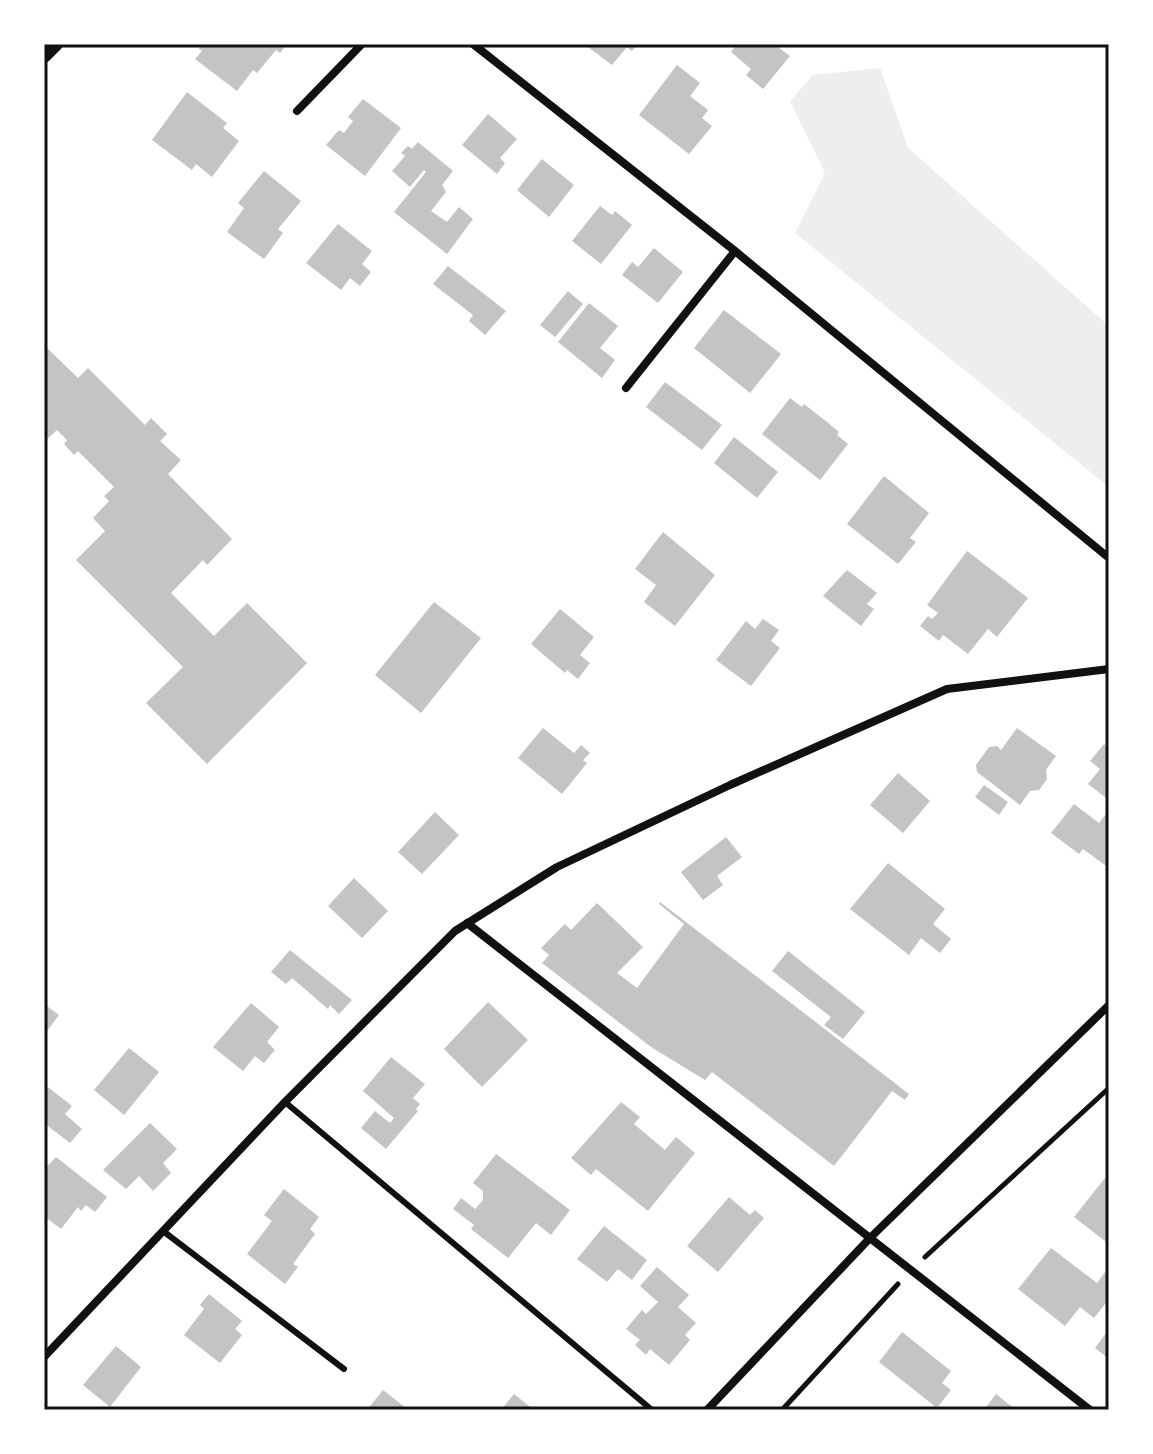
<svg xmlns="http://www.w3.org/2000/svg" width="1153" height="1454" font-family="Quicksand,sans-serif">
	<rect width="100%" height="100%" fill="#fff"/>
	<!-- green -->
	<path fill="#eee" d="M880,68L908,148L1109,326V487L795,233L825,173L790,101L813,75Z"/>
	<!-- building -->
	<path fill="#c4c4c4" d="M202,44H287L280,53L276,50L257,73L253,70L237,91L195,59L202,51L199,49Z
		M584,44H638L632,51L627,47L612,65Z
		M737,44H774L790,56L763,89L746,75L751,69L731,52Z
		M677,65L700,83L690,96L708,110L702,118L712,126L689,154L639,115Z
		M187,92L227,123L223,128L239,141L212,177L196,164L192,170L152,140Z
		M363,99L401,128L365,176L326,145L339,130L344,133L353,121L348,117Z
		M488,114L517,139L500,158L505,163L497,174L462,145Z
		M418,142L453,171L442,185L446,192L431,211L447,222L459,207L473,219L447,254L394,212L426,172L424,170L410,187L392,171L405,156L401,153L408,146L412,149Z
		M542,159L574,185L549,217L517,190Z
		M264,171L301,201L278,229L283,233L264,259L227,232L244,208L238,203Z
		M600,206L612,215L615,211L632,225L601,264L572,241Z
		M338,224L372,251L362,264L371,272L360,286L350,278L341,290L306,263Z
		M654,248L683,272L658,303L622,275L632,262L638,267Z
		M448,266L506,311L485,335L469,321L473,315L433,284Z
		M568,291L583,304L555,337L540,325Z
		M589,303L618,326L600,348L615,360L602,378L558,342Z
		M724,310L781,354L750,393L694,348Z
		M44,345L78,378L88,368L145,425L151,418L167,434L160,441L181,460L168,474L232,539L207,565L203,560L171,593L214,636L247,603L307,663L207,764L146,703L183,667L76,560L105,531L93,518L109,501L104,496L114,487L78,451L74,455L64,444L67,440L57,430L44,442Z
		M665,382L722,425L702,450L646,407Z
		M790,398L802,407L804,404L822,418L839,432L837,435L848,444L820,480L762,434Z
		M734,437L778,472L757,498L714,463Z
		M884,476L929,513L910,538L916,542L898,564L847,524Z
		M663,532L715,575L675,626L644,602L656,585L635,569Z
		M967,551L1028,598L997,637L988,629L968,654L943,635L939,641L920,626L928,616L932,619L938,613L927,605Z
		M847,570L877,593L867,604L874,609L861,626L823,596Z
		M434,602L481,638L421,713L375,675Z
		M560,609L594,637L580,655L590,663L578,679L567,670L565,673L531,644Z
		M763,619L779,630L771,641L780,648L751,686L716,660L746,621L755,629Z
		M543,728L574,753L581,745L590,753L583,760L587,763L562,794L518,758Z
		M1017,728L1056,756L1046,770L1047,779L1039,790L1030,791L1020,805L977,772L976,765L989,747L997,746L1001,750Z
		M1104,744L1109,748V800L1088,784L1100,769L1090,761Z
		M898,773L930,801L903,833L870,805Z
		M984,785L1008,802L999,815L975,797Z
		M1074,804L1099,823L1105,815L1109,818V863L1106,866L1083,849L1079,854L1051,833Z
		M435,812L459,835L422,874L398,852Z
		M726,837L742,857L717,876L723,885L703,900L681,872Z
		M888,863L945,909L933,924L951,939L940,953L921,938L909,955L850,909Z
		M354,878L388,911L362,938L328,906Z
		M660,902L909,1094L905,1100L892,1091L834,1166L712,1072L705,1080L651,1047L542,963L549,955L541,948L565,924L571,930L597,903L643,947L617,973L637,988L684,924L659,904Z
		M290,950L352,1000L339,1014L330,1005L328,1009L292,978L286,984L271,972Z
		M788,951L865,1012L843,1039L824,1025L831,1017L772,971Z
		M488,1002L528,1040L482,1087L444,1049Z
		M251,1003L279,1027L267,1042L275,1050L264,1063L255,1056L243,1071L213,1047Z
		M44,1004L59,1015L44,1035Z
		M129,1048L159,1072L124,1115L94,1090Z
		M391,1057L425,1084L413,1098L420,1104L416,1109L418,1111L386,1149L361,1128L375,1111L390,1123L394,1118L363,1091Z
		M44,1084L72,1106L65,1114L82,1129L70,1143L44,1123Z
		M621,1102L640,1117L634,1124L665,1150L676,1137L695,1153L648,1211L596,1169L591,1175L571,1158Z
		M150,1123L177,1149L163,1163L171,1173L153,1191L139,1176L126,1189L103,1170Z
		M496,1154L570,1210L551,1235L536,1223L508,1258L471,1229L474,1225L453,1209L461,1198L475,1209L483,1200V1191L473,1183Z
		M56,1157L107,1197L95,1212L86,1205L81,1211L78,1207L61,1229L44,1216V1170Z
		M1105,1178L1109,1182V1236L1105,1241L1074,1217Z
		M284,1189L319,1217L310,1229L315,1234L293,1264L298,1267L285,1284L247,1254L272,1221L264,1215Z
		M729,1197L750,1215L755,1210L764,1218L718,1272L687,1246Z
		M604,1226L647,1260L632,1280L618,1269L607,1282L577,1259Z
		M1051,1248L1097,1283L1109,1267V1299L1094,1318L1080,1307L1065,1326L1018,1289Z
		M657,1267L689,1295L678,1307L696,1323L685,1335L690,1340L669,1365L650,1349L646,1355L635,1345L640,1340L626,1329L642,1310L646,1314L658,1302L640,1286Z
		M209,1294L242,1321L235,1329L242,1335L220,1363L184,1335L204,1309L200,1305Z
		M1109,1329V1359L1095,1348Z
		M902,1332L951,1371L942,1383L951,1390L937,1408L879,1362Z
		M116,1346L141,1367L110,1407L83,1385Z
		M383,1390L406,1408L405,1410H367Z
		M514,1394L534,1410H501Z
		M996,1394L1016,1410H984Z"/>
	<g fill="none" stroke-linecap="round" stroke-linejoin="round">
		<!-- path -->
		<path stroke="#111" stroke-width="5" d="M925,1257L1109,1088
			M782,1410L898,1284"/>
		<!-- service -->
		<path stroke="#111" stroke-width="6" d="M285,1102L652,1410
			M163,1231L344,1369"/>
		<!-- minor -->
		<path stroke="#111" stroke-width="8" d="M473,44L735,251L1109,558
			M297,111L362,44
			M626,388L735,251
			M467,923L1090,1410
			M44,1357L285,1102L455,931L557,867L730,785L947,689L1109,669
			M707,1410L870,1238L1109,1005"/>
		<!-- tertiary -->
		<path stroke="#111" stroke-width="14" d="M44,56L56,44"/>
	</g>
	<!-- border -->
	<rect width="1153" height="1454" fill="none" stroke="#ffffff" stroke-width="92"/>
	<rect x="46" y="46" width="1061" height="1362" fill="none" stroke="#111" stroke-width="3"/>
</svg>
